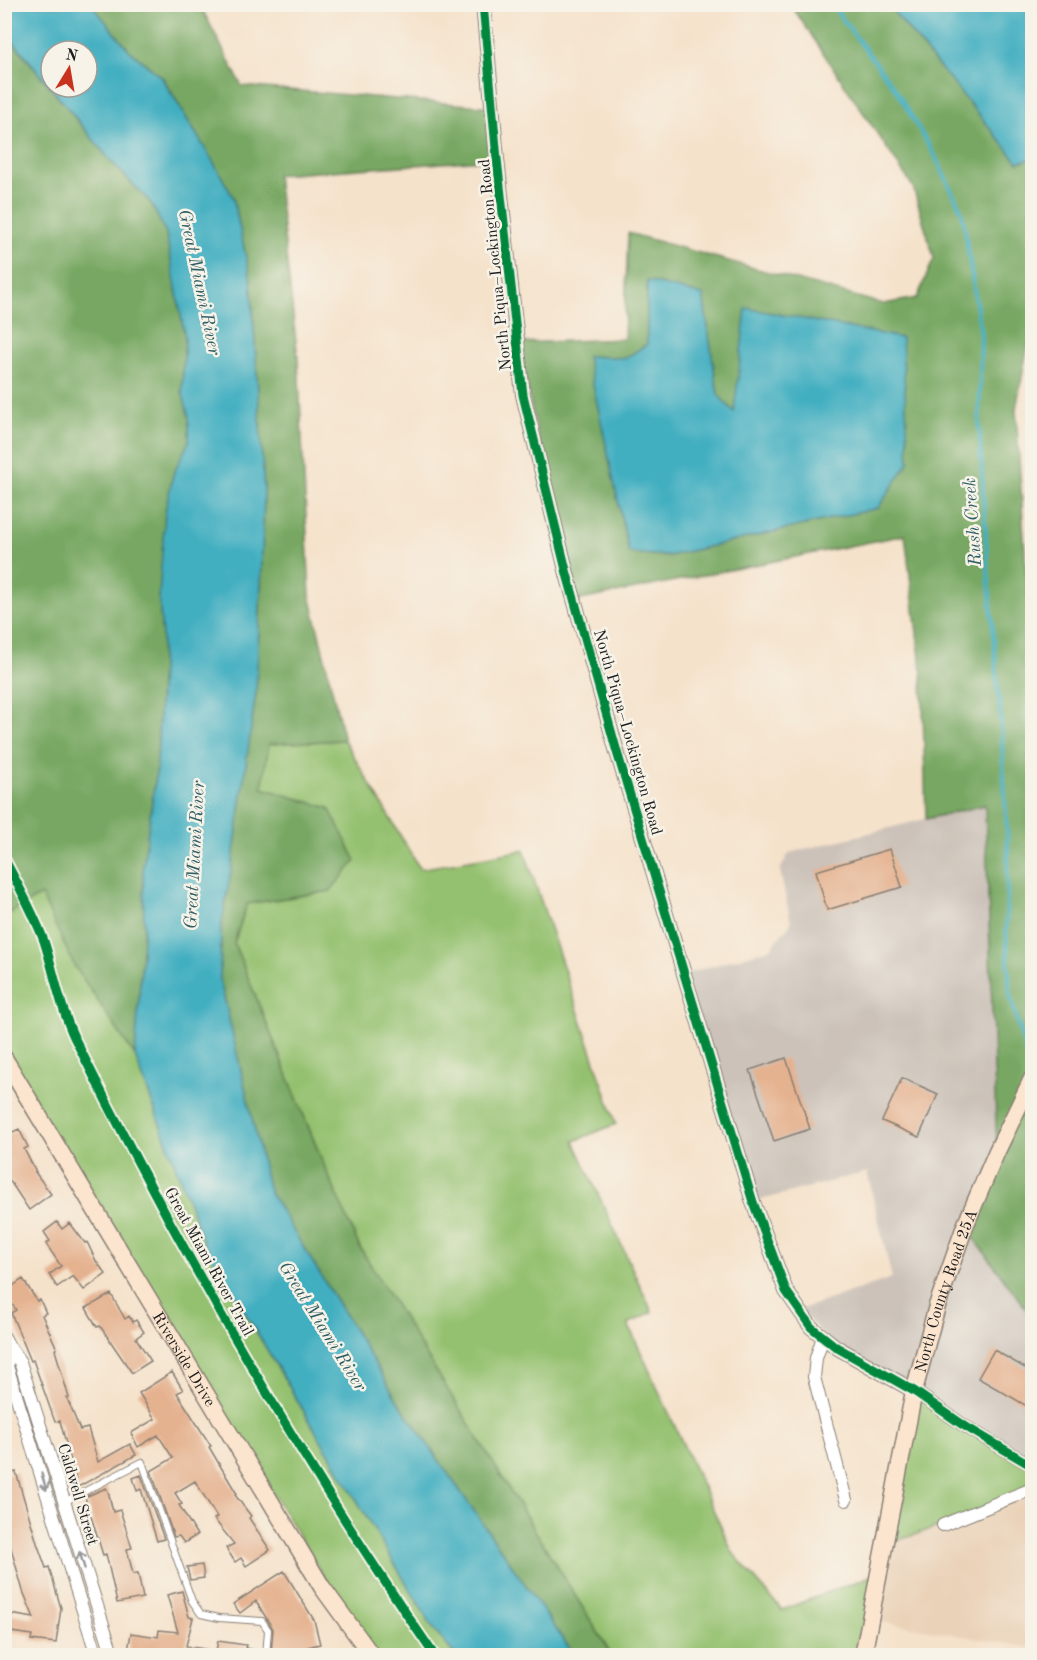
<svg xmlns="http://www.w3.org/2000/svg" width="1037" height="1660" font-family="'Old Standard TT',serif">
	<rect width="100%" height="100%" fill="#f7f3e8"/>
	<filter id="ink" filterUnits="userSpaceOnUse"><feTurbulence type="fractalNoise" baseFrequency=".0167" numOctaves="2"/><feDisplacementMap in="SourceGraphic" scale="12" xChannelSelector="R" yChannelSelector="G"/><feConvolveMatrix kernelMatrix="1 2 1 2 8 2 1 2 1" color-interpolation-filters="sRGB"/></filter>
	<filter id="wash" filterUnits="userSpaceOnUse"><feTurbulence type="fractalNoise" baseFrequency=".008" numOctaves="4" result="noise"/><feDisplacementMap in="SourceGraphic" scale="24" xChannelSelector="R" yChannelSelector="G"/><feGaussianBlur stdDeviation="1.35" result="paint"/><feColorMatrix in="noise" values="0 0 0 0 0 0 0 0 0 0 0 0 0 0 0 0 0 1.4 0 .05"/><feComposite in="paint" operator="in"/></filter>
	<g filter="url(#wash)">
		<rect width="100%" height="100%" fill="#f5e2cb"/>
		<!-- built -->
		<path fill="#ead2b8" d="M1032,1489V1648L870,1620L884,1545L943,1525Z"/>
		<!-- industrial -->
		<path fill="#ccc2b9" d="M985,804L997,1151L965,1226L1032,1317V1466L836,1347L799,1310L892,1278L867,1172L753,1202L685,974L770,949L791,923L780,870L789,853Z"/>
		<!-- green -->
		<path fill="#94c170" stroke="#586e46" stroke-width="1.5" d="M344,740L420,869L524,850L616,1124L574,1141L652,1312L628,1324L733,1553L782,1610L879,1573L863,1655H612L360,1248L323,1163L234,943L247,904L330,891L329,808L262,788L268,744Z
			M41,894L75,967L135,1056L204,1244L433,1628L455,1655H372L5,1058V916Z
			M914,1391L1032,1466V1489L943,1525L884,1545Z"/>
		<!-- forest -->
		<path fill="#77a762" stroke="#4a623f" stroke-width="1.5" fill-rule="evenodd" d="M92,5H200L242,86L492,107L497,159L277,175L298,359L310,595L344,740L269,744L262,788L329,808L356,861L330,891L247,904L234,943L323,1163L360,1248L612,1655H574L399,1403L269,1191L220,980L221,927L233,860L256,692L262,563L264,489L251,280L233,197L163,78L130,51Z
			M791,5H888L1018,162L1032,159V324L1016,409L1032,665V1317L965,1226L997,1151L985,805L926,819L922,675L905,535L575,601L517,343L624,339L628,233L883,304L917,298L934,258L913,187ZM647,281L703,296L718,395L734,413L878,508L668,556L629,553L588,356L626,358L647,344Z
			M4,31L109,159L151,203L166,233L185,338L182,391L189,417V441L173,475L159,596L162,637L157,767L143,866L144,926L135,1056L75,967L41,895L5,916Z"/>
		<!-- water -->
		<path fill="#43afc1" stroke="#30666e" stroke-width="1.5" fill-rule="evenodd" d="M4,5H92L130,51L162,78L211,158L233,197L251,280L264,489L262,563L256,692L233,860L221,927L220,980L269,1191L399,1403L574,1655H455L433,1628L204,1244L135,1056L144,926L143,866L157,767L162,637L159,596L165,512L173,475L189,441V417L182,391L185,338L166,233L151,203L109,159L5,31ZM51,51H87V87H51Z
			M888,5H1032V159L1018,162Z
			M647,281L703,295L718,395L734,412L746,308L902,338L909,462L878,508L668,556L629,553L587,356L626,358L647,344Z"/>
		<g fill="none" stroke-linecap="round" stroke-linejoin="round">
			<!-- stream -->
			<path stroke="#43afc1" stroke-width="4" d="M831,4L896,90L935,156L962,212L981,335L979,425L988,570L1001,724L1008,850L1006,931L1010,995L1032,1075"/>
		</g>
		<g id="blocks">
			<!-- building -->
			<path fill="#e5b290" d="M890,849L902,887L827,910L816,871Z
				M786,1058L810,1129L774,1141L750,1070Z
				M902,1078L938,1094L919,1137L882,1121Z
				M19,1129L28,1147L24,1149L36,1172H35L51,1194L29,1210L4,1172V1136Z
				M57,1222L62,1229L70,1223L85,1243L87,1242L96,1261L106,1274L84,1290L73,1276L57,1287L49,1275L61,1266L46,1244L50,1241L44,1232Z
				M23,1279L37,1301L40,1300L46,1313L42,1315L57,1349L55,1350L69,1398H67L80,1430L88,1428L98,1462L130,1444L136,1455L78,1487L60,1421L55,1422L33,1360L31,1361L11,1313L16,1310L4,1292Z
				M111,1294L125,1319L129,1316L133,1322L136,1320L144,1332L136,1338L151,1361L132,1373L100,1326L97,1327L86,1308Z
				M994,1350L1032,1372V1409L978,1378Z
				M172,1372L183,1390L177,1393L211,1446L209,1447L237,1494L235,1495L251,1516L249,1518L270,1550L246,1566L241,1558L235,1562L226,1548L234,1544L214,1519L217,1517L195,1481L175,1493L182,1504L179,1505L197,1535L184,1543L179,1536L174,1537L151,1471L173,1458L158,1435L138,1447L131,1433L155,1419L139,1393Z
				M16,1472L37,1543L46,1568L49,1567L61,1608L56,1643L31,1640L32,1635L4,1631V1613L34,1618L23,1591L9,1541L4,1542V1475Z
				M141,1475L164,1539L157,1541L141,1489L137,1491L133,1478Z
				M106,1488L108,1491L113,1512L120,1510L132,1548L127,1549L133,1574L138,1573L143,1598L117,1603L106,1554L103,1555L85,1497Z
				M202,1565L204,1578L190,1580L187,1567Z
				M284,1571L314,1620L320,1644L283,1653L282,1655L271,1654L273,1629L256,1601L240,1613L233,1604Z
				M182,1591L189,1617L193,1618L186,1646L210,1650V1656H127L131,1633L158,1637L159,1630L178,1632L167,1595Z
				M218,1641L246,1645L245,1648L261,1651L260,1656H215Z"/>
		</g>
	</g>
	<g filter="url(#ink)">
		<use href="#blocks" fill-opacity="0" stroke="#887f74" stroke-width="1.5"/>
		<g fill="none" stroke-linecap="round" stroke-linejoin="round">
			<!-- service casing -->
			<g stroke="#887f74" stroke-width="8">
				<path id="service" d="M64,1502L142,1462L192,1601L201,1614L219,1618L262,1621L268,1630L266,1656"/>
			</g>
			<!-- minor casing -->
			<g stroke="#887f74" stroke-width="14">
				<path id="minor" d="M4,1337L8,1345L20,1362L113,1656
					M823,1337L816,1358L814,1377L846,1500
					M8,1345L7,1366L97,1656
					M914,1391L963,1425L1032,1466
					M943,1525L1032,1489"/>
			</g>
			<!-- tertiary casing -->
			<g stroke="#887f74" stroke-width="16">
				<path id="tertiary" d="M483,4L497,159L523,395L567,574L617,752L753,1202L786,1291L811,1327L836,1347L914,1391"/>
			</g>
			<!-- secondary casing -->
			<g stroke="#887f74" stroke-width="19">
				<g id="secondary">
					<path id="s1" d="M4,1058L322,1587L372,1656"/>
					<path id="s2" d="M863,1656L914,1391L937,1306L965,1226L997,1151L1032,1079"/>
				</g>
			</g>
			<!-- service -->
			<use href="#service" stroke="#fff" stroke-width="6"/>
			<!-- minor -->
			<use href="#minor" stroke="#fff" stroke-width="12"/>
			<!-- tertiary -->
			<use href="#tertiary" stroke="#fff" stroke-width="14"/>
			<!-- secondary -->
			<use href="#secondary" stroke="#fce5cf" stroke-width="16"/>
			<!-- cycleway casing -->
			<g stroke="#f7f3e8" stroke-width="13">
				<path id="cycleway" d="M483,4L497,159L523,395L567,574L617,752L753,1202L786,1291L811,1327L836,1347L914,1391L963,1425L1032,1466
					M4,858C18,885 34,913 44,941C54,971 60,1008 74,1037C180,1251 299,1459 435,1656"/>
			</g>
			<!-- cycleway -->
			<use href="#cycleway" stroke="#00873e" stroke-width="9"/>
		</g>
		<!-- one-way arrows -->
		<defs><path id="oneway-shaft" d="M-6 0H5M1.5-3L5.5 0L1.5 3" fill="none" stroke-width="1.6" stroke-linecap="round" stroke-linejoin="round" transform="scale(1.5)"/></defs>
		<g stroke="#999">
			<use href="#oneway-shaft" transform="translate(44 1482) rotate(73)"/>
			<use href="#oneway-shaft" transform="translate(82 1560) rotate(-107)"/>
		</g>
	</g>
	<g text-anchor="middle" stroke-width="5" stroke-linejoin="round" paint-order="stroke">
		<!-- street labels -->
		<g font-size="16" fill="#1c1c1c" stroke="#f7f3e8">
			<text transform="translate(494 265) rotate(-96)" y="6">North Piqua–Lockington Road</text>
			<text transform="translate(629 732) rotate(74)" y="6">North Piqua–Lockington Road</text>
			<text transform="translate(210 1261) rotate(61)" y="6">Great Miami River Trail</text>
			<text dy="6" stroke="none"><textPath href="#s2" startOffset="375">North County Road 25A</textPath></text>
			<text dy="6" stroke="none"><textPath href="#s1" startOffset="351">Riverside Drive</textPath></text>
			<text transform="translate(79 1494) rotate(73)" y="6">Caldwell Street</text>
		</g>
		<!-- water labels -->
		<g font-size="18" font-style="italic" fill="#2e5e66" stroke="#f7f3e8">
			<text transform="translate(200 282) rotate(78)" y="6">Great Miami River</text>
			<text transform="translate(972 522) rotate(-94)" y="6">Rush Creek</text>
			<text transform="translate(194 855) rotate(-87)" y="6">Great Miami River</text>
			<text transform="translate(323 1326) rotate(58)" y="6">Great Miami River</text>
		</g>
	</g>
	<!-- margin -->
	<rect width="1037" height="1660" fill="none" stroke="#f7f3e8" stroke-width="24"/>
	<!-- north arrow -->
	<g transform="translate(69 69) rotate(11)"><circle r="28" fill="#f7f3e8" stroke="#9f9d96" stroke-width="1.5"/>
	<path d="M0-4.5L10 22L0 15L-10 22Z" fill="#c8321e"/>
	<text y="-9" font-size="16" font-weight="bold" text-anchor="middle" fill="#1c1c1c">N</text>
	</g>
</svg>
